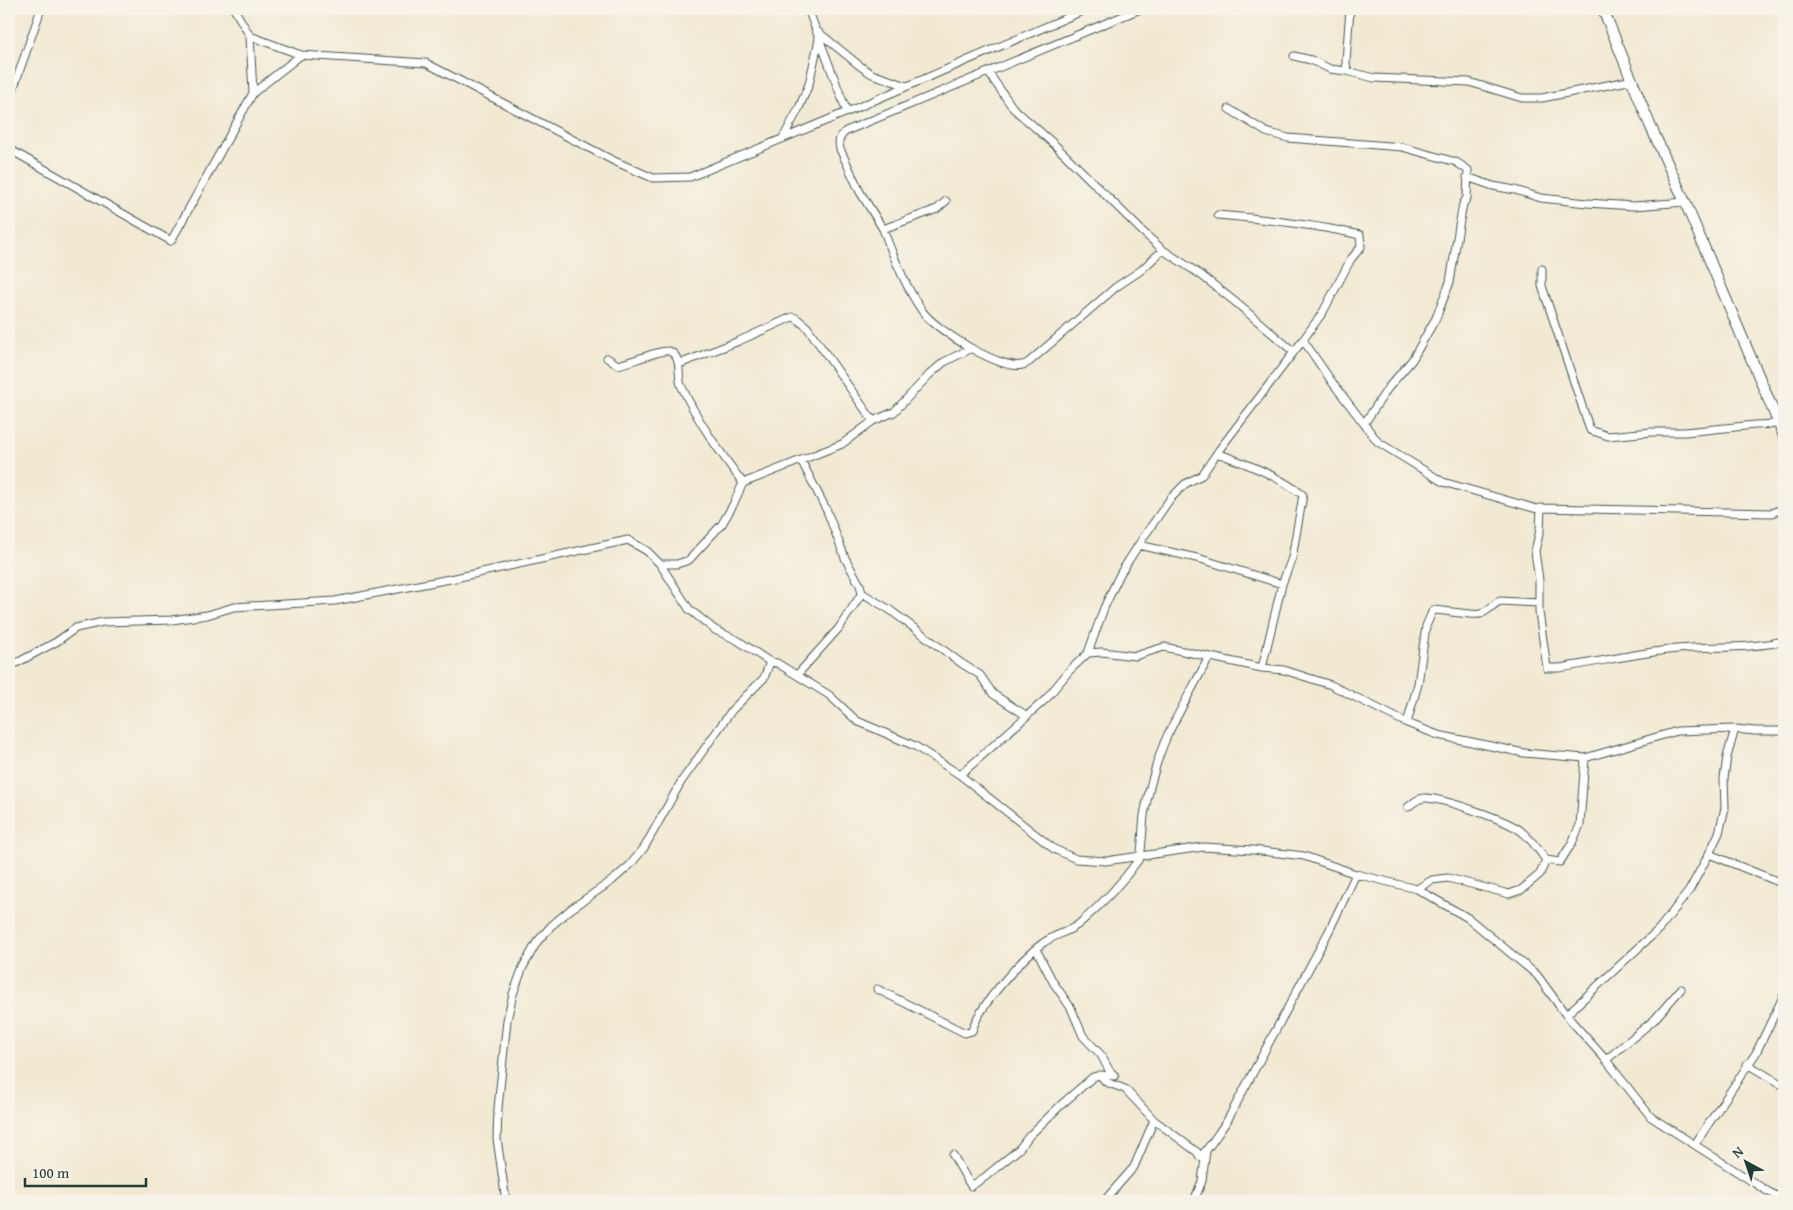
<svg xmlns="http://www.w3.org/2000/svg" width="1793" height="1210" font-family="'Gentium Book Plus',serif">
	<rect width="100%" height="100%" fill="#f7f3e8"/>
	<filter id="ink" filterUnits="userSpaceOnUse"><feTurbulence type="fractalNoise" baseFrequency=".02" numOctaves="2"/><feDisplacementMap in="SourceGraphic" scale="10" xChannelSelector="R" yChannelSelector="G"/><feConvolveMatrix kernelMatrix="1 2 1 2 8 2 1 2 1" color-interpolation-filters="sRGB"/></filter>
	<filter id="wash" filterUnits="userSpaceOnUse"><feTurbulence type="fractalNoise" baseFrequency=".0096" numOctaves="4" result="noise"/><feDisplacementMap in="SourceGraphic" scale="20" xChannelSelector="R" yChannelSelector="G"/><feGaussianBlur stdDeviation="1.12" result="paint"/><feColorMatrix in="noise" values="0 0 0 0 0 0 0 0 0 0 0 0 0 0 0 0 0 1.4 0 .05"/><feComposite in="paint" operator="in"/></filter>
	<g filter="url(#wash)">
		<rect width="100%" height="100%" fill="#f2e9d2"/>
	</g>
	<g filter="url(#ink)">
		<g fill="none" stroke-linecap="round" stroke-linejoin="round">
			<!-- street casing -->
			<g stroke="#3f574c" stroke-width="9">
				<path id="street" d="M234,9L250,36L301,55L426,63L614,161L653,178L690,177L847,112L1087,9
					M808,9L847,112
					M817,31L860,66L872,74L907,86
					M250,36L253,93
					M1294,56L1311,60L1330,69L1347,71L1374,78L1469,82L1522,98H1542L1633,80
					M1347,71L1346,61L1350,9
					M988,72L1013,108L1055,145L1143,232L1163,250L1201,275L1234,301L1294,352
					M9,101L41,9
					M1229,109L1266,132L1288,138L1402,147L1456,162L1468,170L1467,198L1463,204L1459,226L1450,282L1436,318L1412,360L1388,388L1364,424
					M783,138L799,108L809,84L819,39
					M9,149L171,241L253,93L301,55
					M1467,177L1493,186L1515,190L1541,198L1587,203L1634,206L1685,202
					M946,201L937,209L883,229C892,253 908,292 923,312C936,330 1000,370 1022,365C1025,365 1027,363 1029,362L1116,287L1140,271L1163,250
					M883,229L860,192L840,149C838,141 839,137 846,131L1140,9
					M1542,269V286L1590,430L1608,436L1651,432H1685L1755,425L1779,424
					M1303,340L1332,382L1378,442L1443,482L1537,509L1541,508L1772,513L1784,508
					M607,358L618,365C627,363 665,349 669,351C683,357 677,374 681,385C697,421 720,452 743,483
					M679,364L739,341L792,317L796,318L807,327L873,421
					M1217,453C1247,464 1277,475 1303,495L1292,558L1282,584L1262,668
					M1541,508L1540,530L1535,551L1539,580V612L1547,668H1559C1599,662 1637,653 1677,649C1713,646 1749,649 1784,641
					M1139,545L1201,559L1282,584
					M660,564H677L689,560L722,524L733,505L743,483L842,444L873,421L894,412L929,375L944,362L970,349
					M862,593L890,610L961,663L980,675L993,694L1027,716
					M1088,653L1102,652L1135,656L1164,647L1262,668L1284,670L1331,685L1407,723L1438,735L1524,753L1585,758L1677,731L1735,729L1755,731H1784
					M9,667L56,642L76,628L103,622L172,620L207,615L234,607L335,601L455,578L628,540L647,551L660,564L689,609L715,630L737,640L770,662L777,663L829,695L857,721L915,746L960,775L1054,849L1076,859L1106,861L1203,847L1253,850L1304,856L1356,874L1417,889L1468,918L1537,975L1566,1015L1606,1060L1651,1117L1767,1191L1784,1200
					M797,675L839,628L862,593L860,585L845,558L827,511L801,460
					M1407,723L1418,684L1426,626L1433,610C1442,610 1475,616 1480,614C1489,611 1493,604 1500,601L1539,603
					M960,775L1046,699L1069,671L1088,653L1104,608L1120,574L1143,538L1170,499L1185,484L1202,475L1219,450L1303,340L1323,312L1351,259L1361,247L1360,235C1313,224 1266,219 1218,215
					M1408,807C1413,803 1418,798 1425,798C1442,798 1507,820 1521,831C1531,839 1539,850 1546,860L1560,862L1572,843L1580,825L1585,758
					M1709,854L1784,884
					M1417,889L1432,880L1448,878L1509,894L1521,890L1540,874L1546,860
					M1036,949L1053,982L1071,1008L1083,1036L1101,1055L1109,1070L1115,1076L1100,1075L1106,1082L1125,1089L1154,1120L1197,1152L1200,1157C1211,1146 1218,1133 1227,1121L1329,931L1356,874
					M877,989L965,1033L972,1031C978,1007 1023,957 1043,943C1055,934 1070,932 1080,923C1102,904 1122,883 1139,859C1143,853 1142,821 1145,810C1150,785 1157,758 1168,734C1181,708 1196,682 1209,657
					M1566,1015L1659,929L1689,891L1709,854L1719,833L1725,808L1724,778L1727,757L1735,729
					M1606,1060L1654,1020L1681,989
					M1747,1064L1784,1086
					M1695,1144L1756,1053L1784,995
					M953,1155L971,1186L985,1177L1019,1149L1030,1135L1062,1104L1093,1077L1100,1075
					M506,1201L497,1139L498,1108L507,1020L513,994L523,967L537,942L551,926L571,909L613,880L630,865L644,848L681,782L732,710L764,678L770,662
					M1104,1201L1134,1167L1154,1120
					M1194,1201L1202,1181L1206,1151"/>
			</g>
			<!-- secondary casing -->
			<g stroke="#3f574c" stroke-width="12">
				<path id="secondary" d="M1603,9L1650,125L1685,202L1784,436"/>
			</g>
			<!-- street -->
			<use href="#street" stroke="#fff" stroke-width="7"/>
			<!-- secondary -->
			<use href="#secondary" stroke="#fff" stroke-width="10"/>
		</g>
	</g>
	<!-- margin -->
	<rect width="1793" height="1210" fill="none" stroke="#f7f3e8" stroke-width="30"/>
	<!-- north arrow -->
	<g transform="translate(1746 1162) rotate(320)" stroke="#f7f3e8" stroke-width="4" paint-order="stroke">
	<path d="M0-4L9 19L0 12L-9 19Z" fill="#1f3d34"/>
	<text y="-8" font-size="14" font-weight="bold" text-anchor="middle" fill="#1f3d34">N</text>
	</g>
	<!-- scale -->
	<path d="M25 1178v8h121v-8" fill="none" stroke="#1f3d34" stroke-width="2.5"/>
	<text x="32" y="1178" font-size="15" fill="#1f3d34" stroke="#f7f3e8" stroke-width="4" paint-order="stroke">100 m</text>
</svg>
